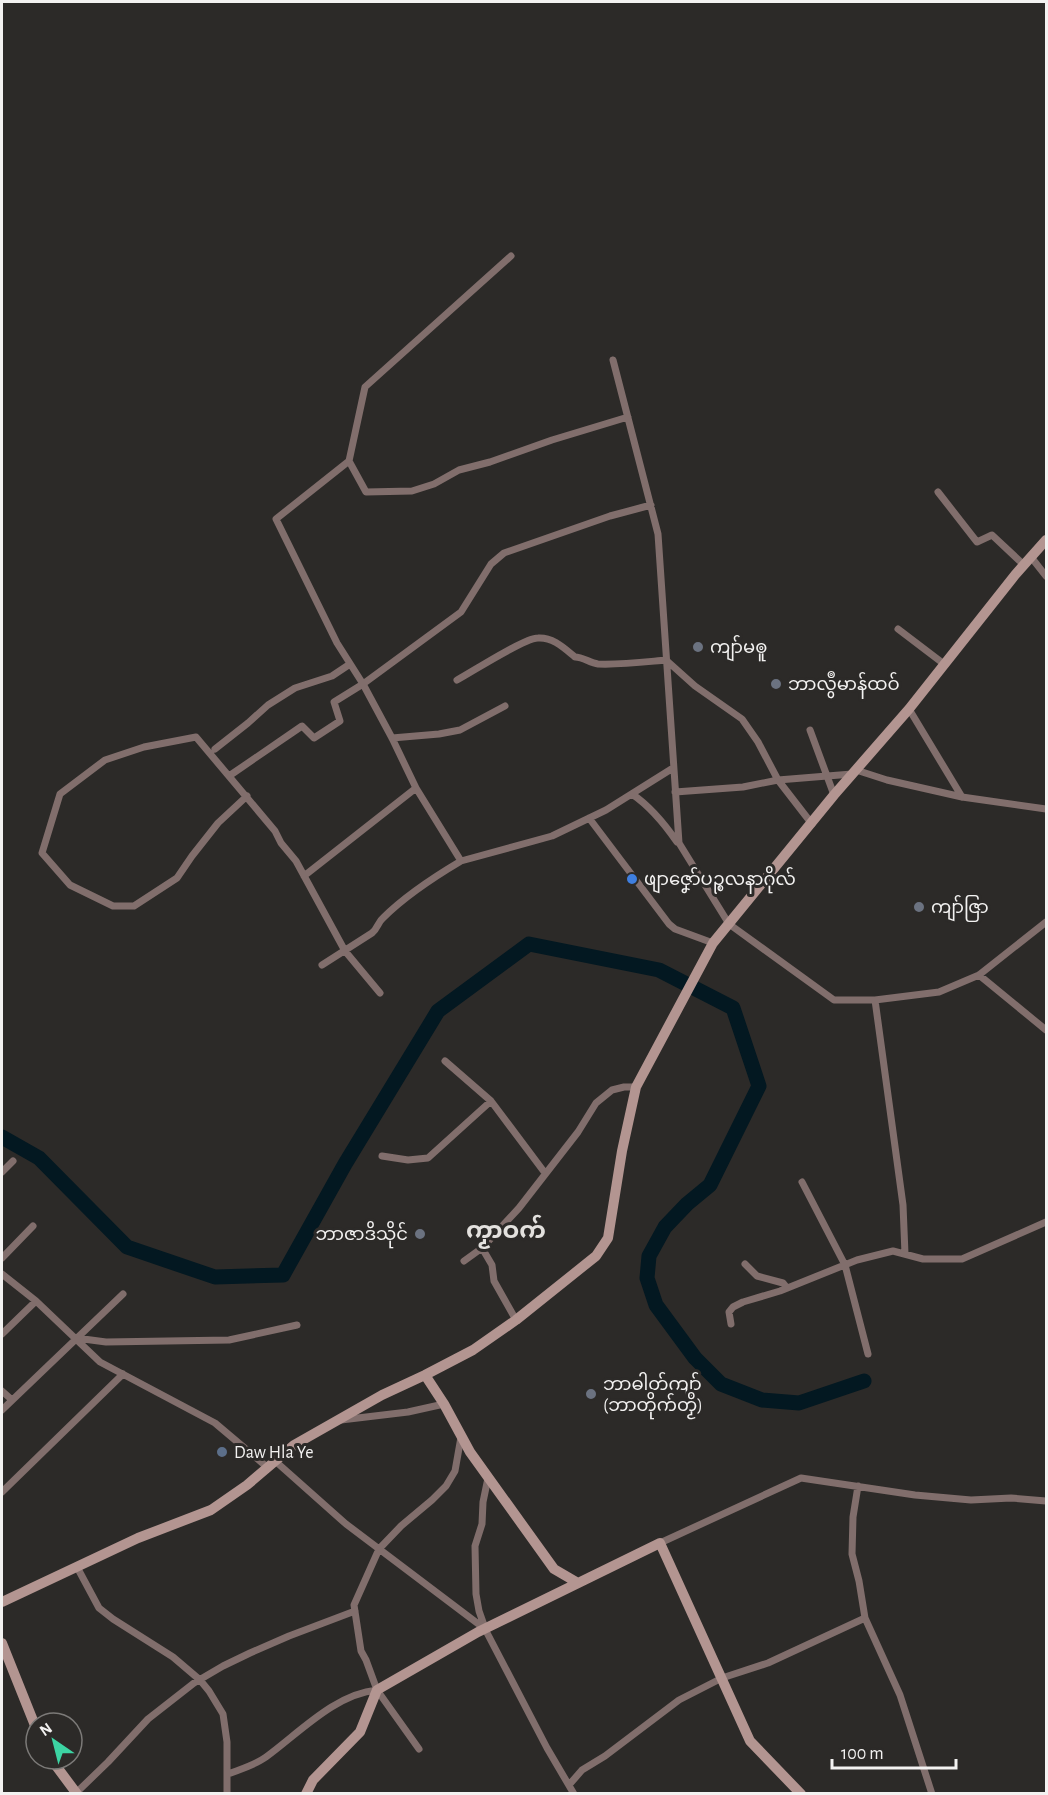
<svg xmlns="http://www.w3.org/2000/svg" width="1048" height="1795" font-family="'Alegreya Sans','Noto Sans Myanmar',sans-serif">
	<rect width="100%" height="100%" fill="#2c2a28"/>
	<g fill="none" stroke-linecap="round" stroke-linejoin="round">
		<!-- river -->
		<path stroke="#031821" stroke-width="15" d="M2,1137L39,1158L127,1247L215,1277L283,1275L345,1164L438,1011L529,944L659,970L733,1008L759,1086L710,1185L687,1204L665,1227L649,1256L647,1278L656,1305L695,1358L721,1384L762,1400L799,1403L864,1381"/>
		<!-- street -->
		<path stroke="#816e6c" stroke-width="7" d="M613,360L658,534L679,843L729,924L834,1000H875L939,992L979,975L1046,922
			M349,461L365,387L511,256
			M938,492L977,542L992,535L1024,565
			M1031,557L1046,576
			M898,629L944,664
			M457,680C472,672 524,638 538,638C553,637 564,648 575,657C583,657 590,663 598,664C620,665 644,662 666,660L695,686L742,719L758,742L778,780L812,824
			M909,709L962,797
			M810,730L834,795
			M392,738L439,734L460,730L505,706
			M215,749L248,723L268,705L295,688L332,676L350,664
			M856,770L887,780L962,797L1046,809
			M229,776L302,726L314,738L340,721L334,702L363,684L461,612L491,564L504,553L610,516L651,505
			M416,788L392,738L363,684L337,643L276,519L349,461L366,492L412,491L434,484L459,470L490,462L552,440L628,417
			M675,792L743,787L778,780L852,774
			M632,794C651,807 664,823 677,842
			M247,796L218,823L192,856L177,878L134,906H113L70,885L42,853L60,794L105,760L144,747L196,737L275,831L281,843L296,861L345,951L380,993
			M589,818L669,924L675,929L713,943
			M304,876L416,788L461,861L552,836L606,810L673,768
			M322,965L372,933C378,928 378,922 383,918C406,895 434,877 461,861
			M979,975L1046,1030
			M875,1000L903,1205L905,1254
			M445,1061L491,1101L545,1173
			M382,1156L408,1160L428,1158L491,1101
			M2,1172L13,1161
			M802,1182L845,1265L868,1354
			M482,1248L492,1265L494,1281L516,1320
			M2,1258L33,1226
			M464,1261L482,1248L519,1208L578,1132L596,1103L612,1090L624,1087H636
			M745,1264L757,1276L783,1283L787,1288
			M2,1274L36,1301
			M731,1324L729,1312L733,1307L743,1302L780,1291L857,1260L893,1251L923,1259H962L1046,1222
			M2,1334L36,1301L100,1362L215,1423L267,1467
			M76,1338L106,1342L229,1340L297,1325
			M2,1391L11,1399
			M2,1410L123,1294
			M341,1420L408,1412L444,1404
			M274,1460L346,1524L485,1629L547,1748L574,1794
			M858,1486L853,1517L852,1554L859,1581L865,1618L900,1695L932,1794
			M2,1492L123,1374
			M660,1543L801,1478L915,1495L971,1500L1011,1498L1046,1501
			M77,1567L99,1608L113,1619L173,1657L200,1680L209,1691L223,1714L227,1742V1794
			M485,1628L479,1611L476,1594L475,1546L482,1524L483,1502L488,1478
			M419,1749L377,1690L366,1660L361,1651L354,1605L379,1549L401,1526L432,1500L446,1486L455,1471L461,1437
			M228,1774C241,1769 255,1765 266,1757C299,1733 335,1694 377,1690
			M569,1785L582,1770L605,1756L679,1700L722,1678L768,1663L865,1618
			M77,1792L108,1762L148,1719L194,1683L223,1666L250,1653L289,1636L355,1611"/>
		<!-- secondary -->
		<path stroke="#b39591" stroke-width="10" d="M425,1375L444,1404L470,1452L554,1569L578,1583
			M2,1602L138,1538L211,1510L247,1485L294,1445L382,1395L425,1375L473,1350L516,1320L596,1256L608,1238L622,1151L636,1087L713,943L834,795L909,709L1015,575L1046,540
			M2,1643L36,1728
			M51,1759L77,1794
			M306,1794L313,1780L360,1732L377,1690L478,1632L660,1543L750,1741L801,1794"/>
	</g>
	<!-- markers -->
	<g fill="#6b7280" stroke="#2c2a28" stroke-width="2">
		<circle cx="698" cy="647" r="6"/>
		<circle cx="776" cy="684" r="6"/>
		<circle cx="919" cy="907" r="6"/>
		<circle cx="420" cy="1234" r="6"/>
		<circle cx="591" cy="1394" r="6"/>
	</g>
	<circle fill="#3f7fe0" stroke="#2c2a28" stroke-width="2" cx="632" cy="879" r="6"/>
	<circle fill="#5c6f8a" stroke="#2c2a28" stroke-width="2" cx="222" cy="1452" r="6"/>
	<g text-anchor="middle" stroke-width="6" stroke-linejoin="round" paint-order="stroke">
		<!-- poi labels -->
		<g font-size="18" fill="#f3f2f1" stroke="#2c2a28" text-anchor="start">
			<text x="710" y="653">ကျာ်မၜူ</text>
			<text x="788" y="690">ဘာလွဳမာန်ထဝ်</text>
			<text x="644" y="885">ဖျာဇၞော်ပဉ္စလနာဂိုလ်</text>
			<text x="931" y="913">ကျာ်ဇြာ</text>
			<text x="408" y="1240" text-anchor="end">ဘာဇာဒိသိုင်</text>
			<text x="603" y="1390">ဘာဓါတ်ကျာ်<tspan x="603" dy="21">(ဘာတိုက်တၟိ)</tspan></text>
			<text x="234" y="1458">Daw Hla Ye</text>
		</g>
		<!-- district labels -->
		<g font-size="24" font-weight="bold" fill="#e3e1de" stroke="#2c2a28">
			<text x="506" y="1238">ကၟာဝက်</text>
		</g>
	</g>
	<!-- border -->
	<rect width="1048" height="1795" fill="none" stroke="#f3f2f1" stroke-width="6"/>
	<!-- north arrow -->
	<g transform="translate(54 1741) rotate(325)"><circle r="28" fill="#2c2a28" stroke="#7c7a78" stroke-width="1.5"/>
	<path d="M0-4.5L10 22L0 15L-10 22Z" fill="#3cd4a3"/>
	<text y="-9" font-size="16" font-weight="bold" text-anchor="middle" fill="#f3f2f1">N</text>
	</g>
	<!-- scale -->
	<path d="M832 1759v9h124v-9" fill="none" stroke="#f3f2f1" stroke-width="3"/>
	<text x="841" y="1759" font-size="18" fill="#f3f2f1" stroke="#2c2a28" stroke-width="4.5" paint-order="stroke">100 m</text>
</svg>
